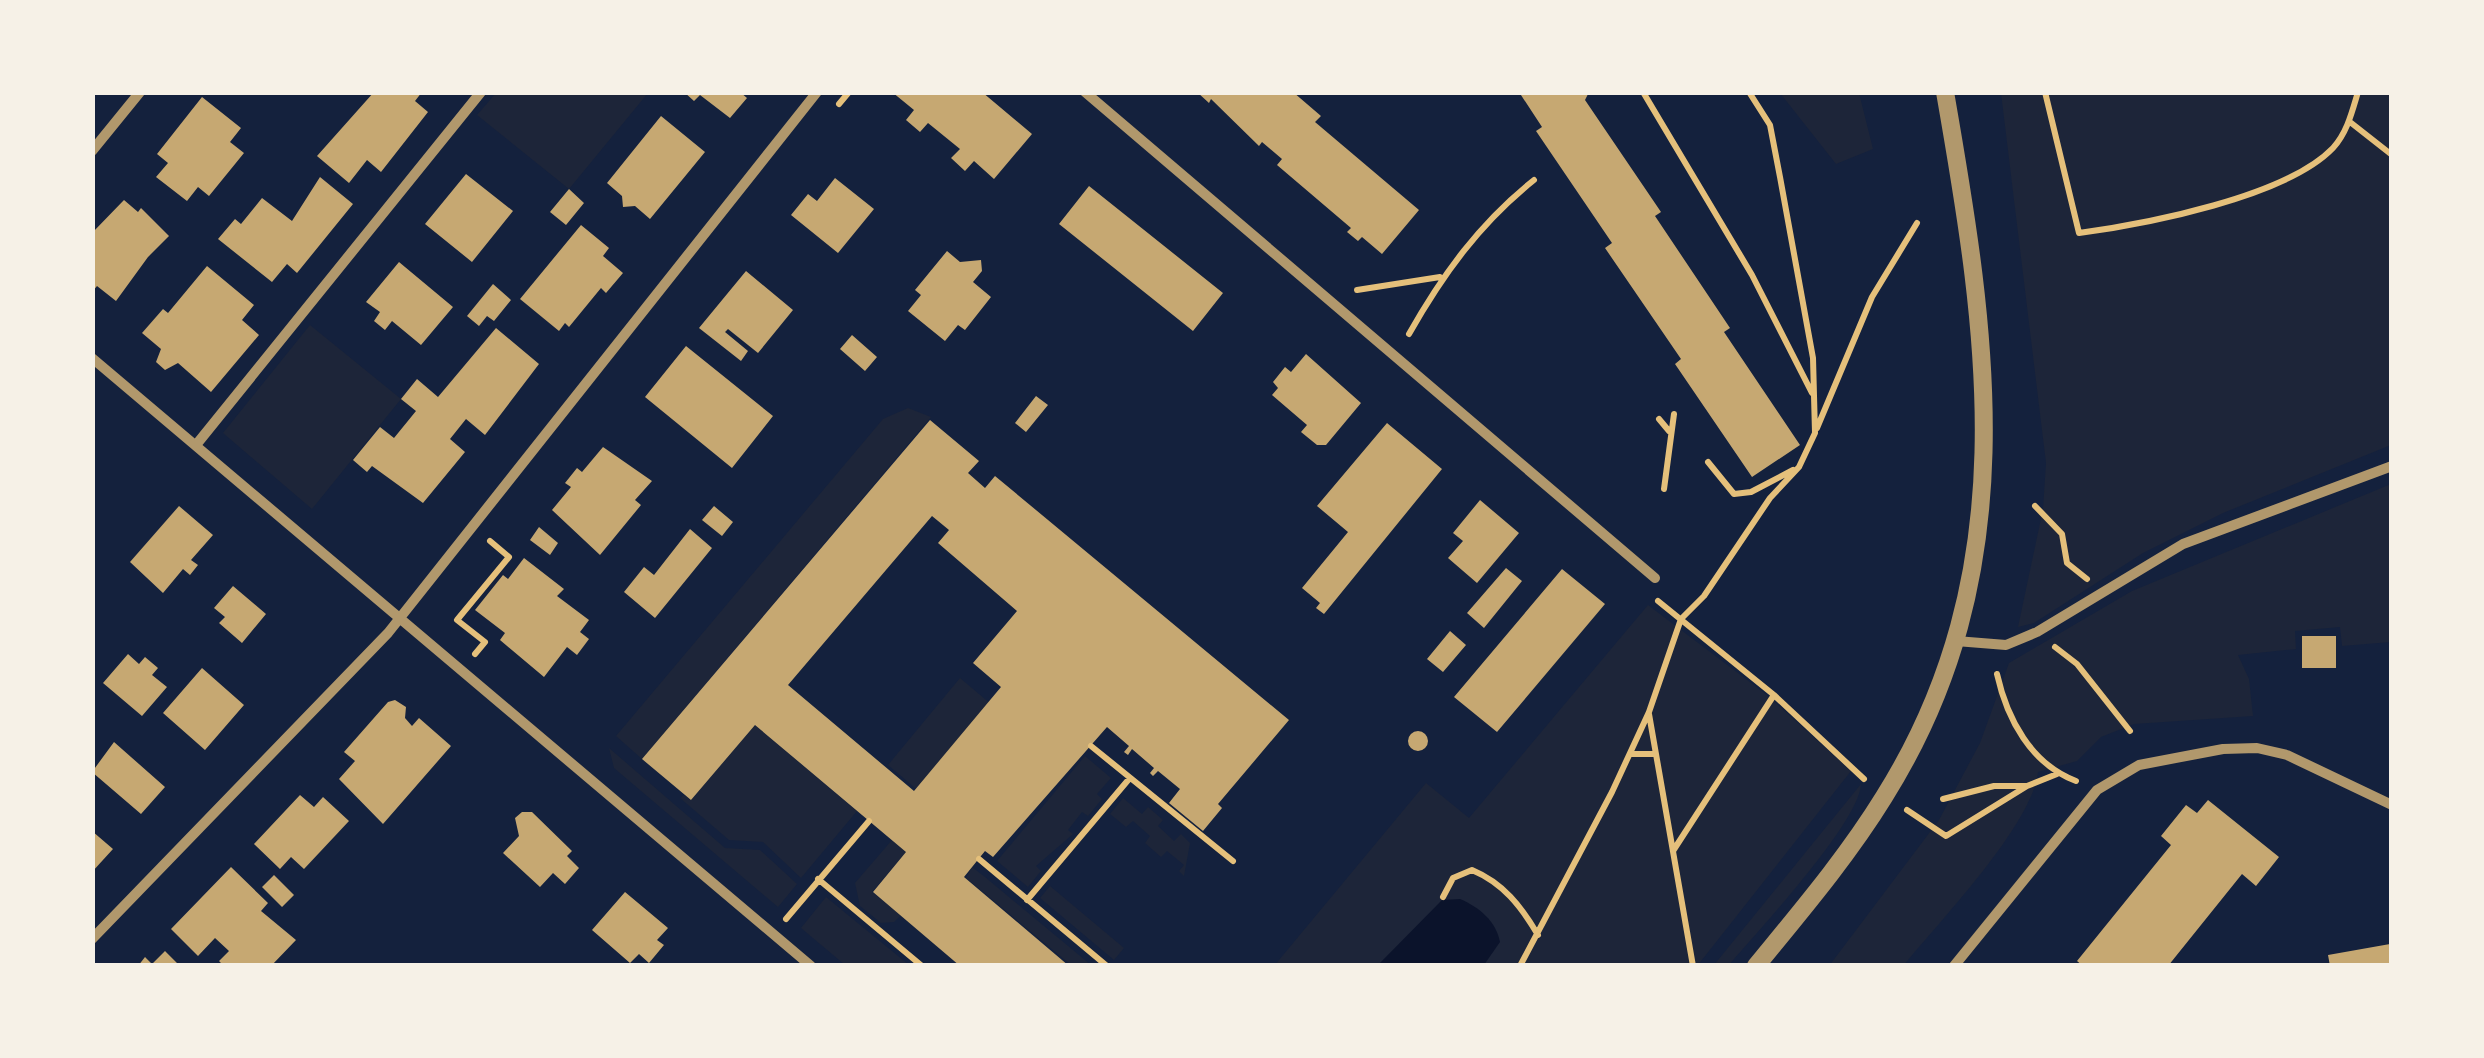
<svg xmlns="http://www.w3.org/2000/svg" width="2484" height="1058" font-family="Lato,sans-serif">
	<rect width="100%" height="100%" fill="#14213d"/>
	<!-- green -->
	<path fill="#1d2539" d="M496,93H648L569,189L477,115Z
		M1780,93H1859L1873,149L1836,164Z
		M2001,93H2392L2391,445L2223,513L2143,553L2034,623L2018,627L2043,509L2046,463Z
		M310,325L401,399L312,509L223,433Z
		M908,408L931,417L642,759L616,736L883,419Z
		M2391,484V642L2342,646L2340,627L2295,631L2296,649L2238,655L2249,679L2253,716L2134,724L2101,737L2077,761L2038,772C2032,825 1940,921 1904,965L1829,966L1939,820L1980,743L2009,663L2132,591Z
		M1648,605L1767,695L1851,771L1698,965L1274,966L1426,783L1469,818Z
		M960,678L992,705L920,792L888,765Z
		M755,725L857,811L801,878L763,842L729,840L680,798L684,795L691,800Z
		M609,748L725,848L760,850L797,884L778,907L614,768Z
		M1085,756L1111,778L1097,794L1102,799L1088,816L1082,812L1068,830L1073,834L1036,866L1041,871L1028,887L997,861Z
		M1861,784C1859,823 1758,931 1729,965H1714Z
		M1123,798L1142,814L1148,807L1163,820L1158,826L1174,841L1181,834L1190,843L1184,876L1179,871L1184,865L1167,851L1161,857L1145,843L1150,836L1133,821L1126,827L1110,814Z
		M892,840L906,852L872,892L901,915L894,922L881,923L860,906L855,883Z
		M972,867L985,877L1091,965H1071L966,878Z
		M1050,886L1124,948L1114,960L1040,898Z
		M826,897L909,965H845L801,928Z"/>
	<!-- water -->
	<path fill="#0b132b" d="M1460,899C1479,907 1496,921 1500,942L1484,965L1377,966L1442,900Z"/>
	<!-- building -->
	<path fill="#c6a872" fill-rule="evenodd" d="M374,92H422L415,101L428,112L381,172L367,160L349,183L317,156Z
		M684,92H740L747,98L730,118L700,95L694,101Z
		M892,92H982L1032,134L994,179L974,161L965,171L951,158L960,149L928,123L920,132L906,120L914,110Z
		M1197,92H1293L1321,116L1315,122L1419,210L1382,254L1362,237L1358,241L1347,232L1351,228L1277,165L1282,159L1262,142L1259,146L1211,99L1209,103Z
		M1519,92H1589L1585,100L1661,212L1655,216L1730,328L1724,332L1800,445L1752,477L1675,364L1681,359L1605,248L1612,243L1536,131L1542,127Z
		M202,97L241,128L230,142L244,153L209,196L198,187L187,201L156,177L168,163L157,154Z
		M661,116L705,152L650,219L635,206L623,207L622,196L607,183Z
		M466,174L513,211L472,262L425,224Z
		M320,177L353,204L297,273L287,264L272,282L218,239L235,219L241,224L262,198L292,221Z
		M835,178L874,209L838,253L791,215L808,194L817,201Z
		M1089,186L1223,293L1193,331L1059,224Z
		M569,189L584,203L566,225L550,212Z
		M124,200L138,212L141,208L169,236L148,257L116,301L97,286L92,292V233Z
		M581,225L609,248L603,256L623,273L606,293L601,288L569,327L565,323L559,331L520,299Z
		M947,251L960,262L981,260L982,271L973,282L991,297L965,330L958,325L945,341L908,311L921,295L915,290Z
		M399,262L453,307L421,345L392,321L385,330L374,321L380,312L366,302Z
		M207,266L254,305L242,320L259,335L211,392L178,363L165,370L156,362L161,349L142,333L163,309L168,313Z
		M746,271L793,310L758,353L728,329L725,332L748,351L741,361L699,328Z
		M493,284L511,300L494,321L487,316L479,326L467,316Z
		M496,328L539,364L485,435L466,419L450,439L465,452L423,503L372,466L367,472L353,460L380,427L394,438L416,411L401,399L417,379L438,397Z
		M852,335L877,357L865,371L840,349Z
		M686,346L773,416L732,468L645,397Z
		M1306,354L1361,403L1326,445H1317L1301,432L1307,425L1272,395L1278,388L1273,382L1285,367L1291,372Z
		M1036,396L1048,405L1026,432L1015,423Z
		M930,420L979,461L968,473L985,488L995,476L1289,720L1218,804L1222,808L1203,831L1169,803L1180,789L1158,771L1153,776L1150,773L1154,768L1132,749L1128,755L1124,752L1129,746L1107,727L993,857L985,851L964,877L1069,966H960L873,892L906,852L755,725L691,800L642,759ZM932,516L949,530L938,543L1017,611L973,663L1001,687L914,791L788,685Z
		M1387,423L1442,469L1324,614L1316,608L1320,603L1302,588L1348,532L1317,506Z
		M603,447L652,481L635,500L641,505L600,555L552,510L571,487L565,483L577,468L582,472Z
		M1480,500L1519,533L1477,583L1448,558L1463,541L1453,533Z
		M179,506L213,535L191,560L198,565L190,575L183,569L163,593L130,562Z
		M714,506L733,522L722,536L702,520Z
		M539,527L558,543L550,555L530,540Z
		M690,529L712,548L655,618L624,592L644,567L654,575Z
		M524,558L564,589L557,596L589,620L580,632L589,639L577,655L567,647L544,677L500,640L505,633L475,610L503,575L508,579Z
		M1506,568L1522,581L1484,628L1467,613Z
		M1562,569L1605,604L1497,732L1454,697Z
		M233,586L266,614L242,643L219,623L225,617L214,608Z
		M1450,631L1466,645L1443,672L1427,659Z
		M2302,636H2336V668H2302Z
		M128,654L139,664L145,657L158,668L152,675L167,687L142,716L103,683Z
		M202,668L244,705L205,750L163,713Z
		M395,700L406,707L405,718L412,726L419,718L451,746L383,824L339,779L355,761L344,752L388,702Z
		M1408 741a10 10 0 1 1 20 0a10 10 0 1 1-20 0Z
		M114,742L165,787L141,814L92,772Z
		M300,795L314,807L323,797L349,821L304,869L291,857L280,869L254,844Z
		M2208,800L2279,857L2256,886L2242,874L2168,966H2083L2077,961L2171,845L2161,836L2186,805L2197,813Z
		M532,812L572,851L567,856L579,868L565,884L553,873L540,887L503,853L519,836L515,818L522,812Z
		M92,831L113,849L92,872Z
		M231,867L268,903L261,911L296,940L271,966H224L219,961L229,951L215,938L198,956L171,929Z
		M274,875L294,895L282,907L262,887Z
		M625,892L668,928L657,940L664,945L649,963L639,954L630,963L592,930Z
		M2390,944L2392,966H2330L2328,955Z
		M165,951L180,966H138L145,957L152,964Z"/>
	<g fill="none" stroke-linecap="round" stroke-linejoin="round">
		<!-- path -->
		<path stroke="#e5c07b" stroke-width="6" d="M1643,92L1752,275L1812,393
			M2045,92L2079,233C2146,224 2286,197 2333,148C2347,133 2352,112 2358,92
			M839,104L849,92
			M2350,122L2392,155
			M1357,290L1440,277
			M1409,334C1443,274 1480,223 1534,180
			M1659,419L1669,431
			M1817,428L1872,297L1917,223
			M1708,462L1734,494L1751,492L1793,470
			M1664,489L1674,414
			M2035,506L2062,534L2067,563L2087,579
			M1658,601L1774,695L1864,779
			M2055,647L2077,664L2130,731
			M475,654L485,642L457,620L509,557L490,541
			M1997,674C2007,719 2031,764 2076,781
			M1649,714L1693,966
			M1091,746L1233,861
			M1630,754H1656
			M1943,799L1994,786H2026
			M1907,810L1946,836L2027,786L2057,774
			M1673,851L1774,695
			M979,859L1107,966
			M818,879L922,966
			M1443,897L1453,878L1472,870C1503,883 1521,906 1538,935
			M1027,900L1129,779
			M786,919L869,821
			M1520,966L1612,792L1649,712L1681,619L1704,596L1770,498L1799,467L1815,433L1813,358L1780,177L1770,125L1749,92"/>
		<!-- minor -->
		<path stroke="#b1986c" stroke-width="10" d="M1085,92L1655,578
			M92,151L140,92
			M92,358L811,966
			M196,445L481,92
			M1956,641L2006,645L2037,632L2183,544L2392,466
			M92,939L388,633L817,92
			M1954,966L2097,790L2139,765L2223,749L2257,748L2287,755L2392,805"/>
		<!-- tertiary -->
		<path stroke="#b1986c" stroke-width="18" d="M1756,966C1801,911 1847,857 1884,797C2025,572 1988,338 1945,92"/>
	</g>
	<!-- border -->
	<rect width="2484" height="1058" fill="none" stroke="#f6f1e7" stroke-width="190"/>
</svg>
